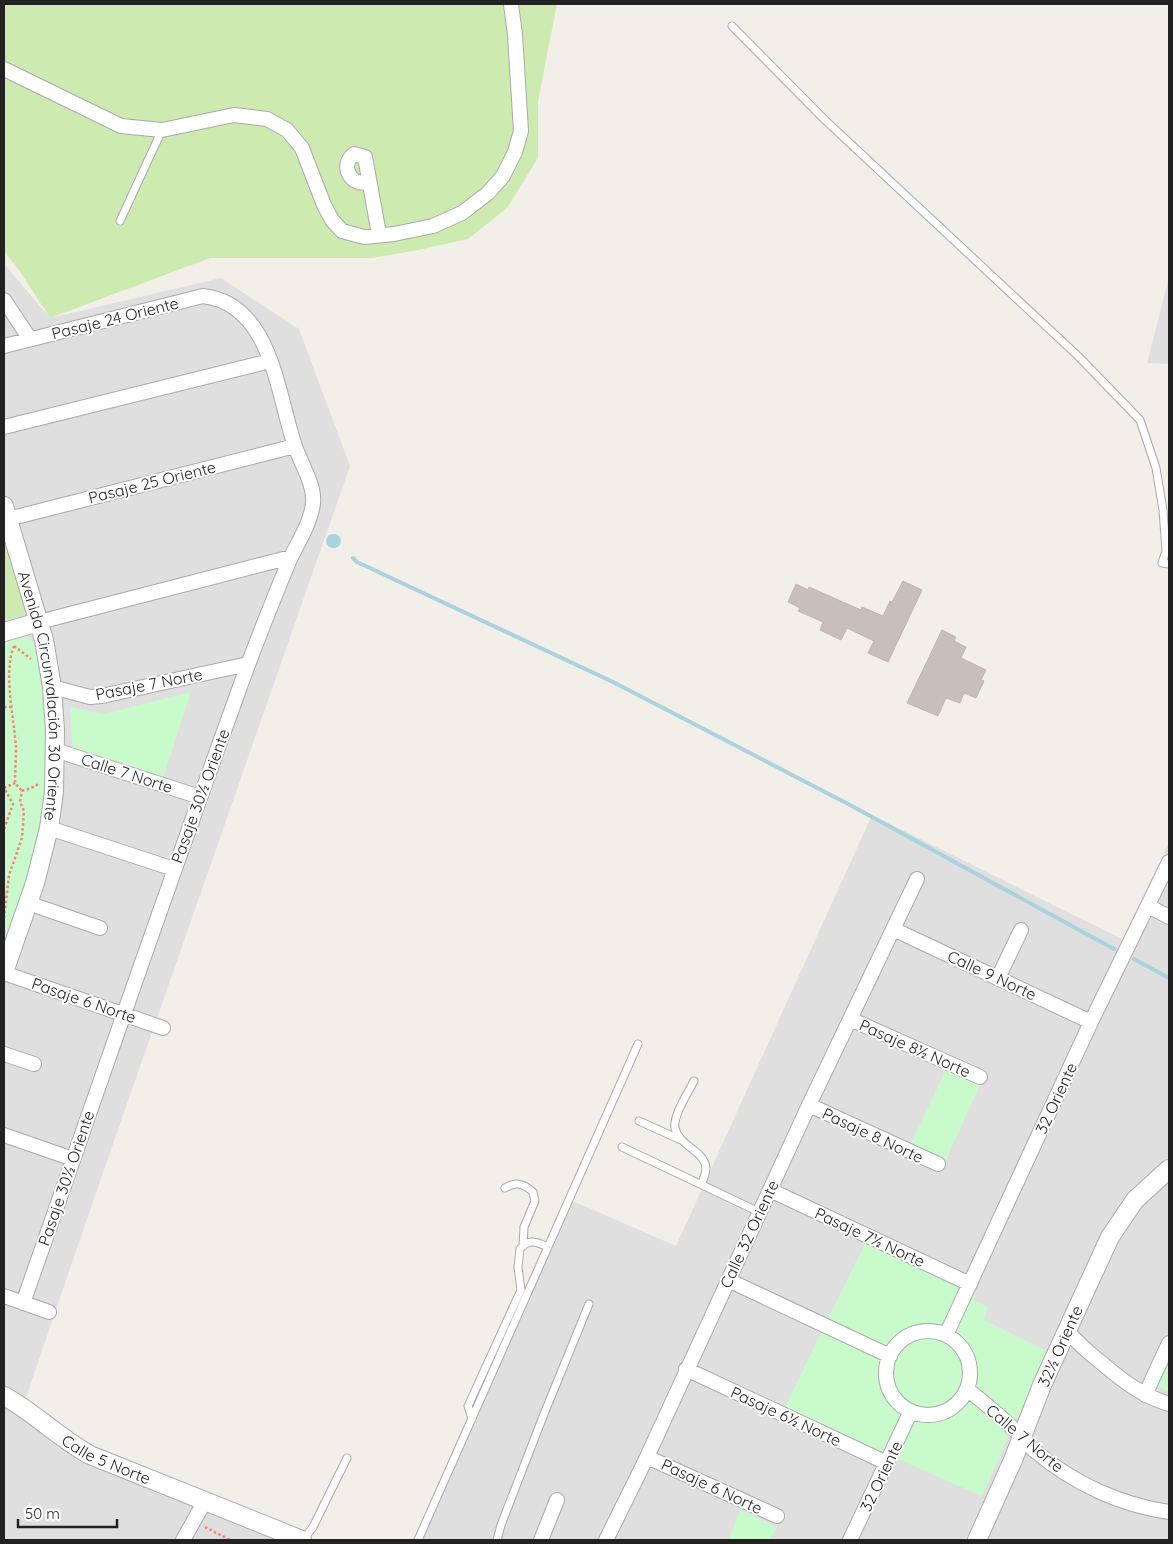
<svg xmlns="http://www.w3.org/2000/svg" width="1173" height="1544" font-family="Quicksand,sans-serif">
	<rect width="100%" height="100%" fill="#f2efe9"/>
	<!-- residential -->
	<path fill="#e0dfdf" d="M4,264L50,318L221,278L299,329L350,466L99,1184L21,1412L86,1464L287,1540H4Z
		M1169,277V364L1147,363Z
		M872,815L1124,940L1169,842V1540H417L568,1199L676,1246Z"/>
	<!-- grass -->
	<path fill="#cdebb0" d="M4,4H557L538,101V158L507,208L468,239L418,250L372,258H210L50,318L21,273L4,251Z
		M4,524L30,614L4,621Z"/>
	<!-- park -->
	<path fill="#c8facc" d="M26,636L38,647L45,703L47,754L43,817L33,870L4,948V643Z
		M191,692L163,778L73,753L70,707L104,714Z
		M946,1070L980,1085L945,1162L910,1145Z
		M865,1243L976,1295L973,1300L988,1307L984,1320L1047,1351L982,1496L784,1409Z
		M1166,1365L1169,1366V1392L1157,1386Z
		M741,1510L777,1527L770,1540H728Z"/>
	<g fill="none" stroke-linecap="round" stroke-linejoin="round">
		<!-- stream -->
		<path stroke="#aad3df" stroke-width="4" d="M353,558L357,562L613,682L852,806L1114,949
			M1134,959L1169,978"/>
		<!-- canal -->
		<path stroke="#aad3df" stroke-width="14" d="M333,541H334"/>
	</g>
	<!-- building -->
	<path fill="#c7bfb8" stroke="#c4b6ab" d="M903,581L922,590L888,662L868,653L874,641L847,628L841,640L820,630L823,622L798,611L800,608L788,602L796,584L808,590L809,587L861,610L862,607L883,616L890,601L892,602Z
		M942,630L956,637L954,641L966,647L961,658L986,670L981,680L984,681L976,698L964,693L960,703L946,698L938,716L907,703Z"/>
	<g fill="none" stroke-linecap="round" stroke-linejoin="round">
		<!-- service casing -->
		<g stroke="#a9a9a9" stroke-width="9">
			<path id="service" d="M732,26L825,120L1078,356L1140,420L1156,468L1163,510L1166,551L1162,563L1169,564
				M120,221L162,130
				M694,1081C688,1093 673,1115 675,1128C679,1146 705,1151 706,1168C706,1173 703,1179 702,1184
				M639,1121L681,1140
				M622,1147L759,1212
				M505,1188C516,1181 524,1184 533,1192L535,1201L524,1227L523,1246
				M472,1419L468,1406L521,1290L518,1267L520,1249C529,1238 537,1242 548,1247
				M303,1540L313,1527L347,1458
				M418,1540L638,1044
				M497,1540L501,1525L544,1414L589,1304"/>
		</g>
		<!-- minor casing -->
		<g stroke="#a9a9a9" stroke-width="16">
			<path id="minor" d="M4,69L121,126L162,130L234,115L267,119L287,130L302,148L324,205L332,220L342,231L364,237L394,234L433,226L462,213L488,193L503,176L515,152L521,131L515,35L511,4
				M369,182C351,187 339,166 354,154L365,157L379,234
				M4,300L30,339
				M4,346L203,296C272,304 277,394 295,446C301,464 315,485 313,503C311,523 298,542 290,559C271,605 252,652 236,698C163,899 94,1101 23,1303
				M4,427L270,361
				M8,519L295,446
				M39,622L291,557
				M52,687L90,697L102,696L248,664
				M55,750L200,797
				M49,828L174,869
				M28,903L100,928
				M1148,906L1169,917
				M893,929L1091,1022
				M4,973L163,1028
				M998,978L1021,930
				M850,1019L980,1077
				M4,1054L34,1064
				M809,1105L938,1164
				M4,1135L73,1159
				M770,1190L970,1284
				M728,1280L890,1356
				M4,1296L49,1312
				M1066,1330C1078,1343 1090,1354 1103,1364C1124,1382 1143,1396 1169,1404
				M886 1373a42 42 0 1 1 84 0a42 42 0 1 1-84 0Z
				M946,1335L1091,1022L1169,862
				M686,1369L887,1463
				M967,1389C986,1404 1005,1420 1022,1437C1026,1441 1030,1447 1035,1451C1073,1483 1120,1505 1169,1512
				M1145,1395L1169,1343
				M647,1457L777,1516
				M183,1540L205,1501
				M541,1540L557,1500
				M606,1540L647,1457L809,1105L917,879
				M850,1540L911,1411"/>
		</g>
		<!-- tertiary casing -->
		<g stroke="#a9a9a9" stroke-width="20">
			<g id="tertiary">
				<path id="s1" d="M4,506L44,640L52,687L55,730L54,792L49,828L35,883L4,972"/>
				<path d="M4,632L39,622"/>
				<path id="s2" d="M4,1396C35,1413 59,1438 90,1455L302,1540"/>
				<path d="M977,1540L1013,1460L1042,1385L1110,1237L1135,1200L1169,1169"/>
			</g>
		</g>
		<!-- path -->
		<path stroke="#fa8072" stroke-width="2.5" stroke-dasharray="2.5 2.5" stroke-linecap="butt" d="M14,646L31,659
			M14,646C3,672 14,718 16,747C16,759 15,771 15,783L22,791
			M4,707H12
			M4,788L15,783
			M22,791L36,786L39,782
			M4,829L13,804L4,788
			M4,918L9,875L22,838L24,811L20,802L22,791
			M205,1527L230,1540"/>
		<!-- service -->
		<use href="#service" stroke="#fff" stroke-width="7"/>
		<!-- minor -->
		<use href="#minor" stroke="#fff" stroke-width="14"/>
		<!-- tertiary -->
		<use href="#tertiary" stroke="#fff" stroke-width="18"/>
	</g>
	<g text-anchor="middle" stroke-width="4" stroke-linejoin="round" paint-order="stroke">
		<!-- street labels -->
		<g font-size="16" fill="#222" stroke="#fff">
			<text transform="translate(115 318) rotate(-14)" y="6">Pasaje 24 Oriente</text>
			<text transform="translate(152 482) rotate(-14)" y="6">Pasaje 25 Oriente</text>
			<text transform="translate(149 684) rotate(-11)" y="6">Pasaje 7 Norte</text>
			<text dy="6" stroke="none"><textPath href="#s1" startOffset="195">Avenida Circunvalación 30 Oriente</textPath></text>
			<text transform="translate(127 773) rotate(18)" y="6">Calle 7 Norte</text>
			<text transform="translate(200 796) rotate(-70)" y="6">Pasaje 30½ Oriente</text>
			<text transform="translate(992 975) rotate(25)" y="6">Calle 9 Norte</text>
			<text transform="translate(84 1000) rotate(19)" y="6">Pasaje 6 Norte</text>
			<text transform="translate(915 1048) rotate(24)" y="6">Pasaje 8½ Norte</text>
			<text transform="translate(1056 1098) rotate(-65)" y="6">32 Oriente</text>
			<text transform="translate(873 1135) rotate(25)" y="6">Pasaje 8 Norte</text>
			<text transform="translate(66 1178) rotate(-71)" y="6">Pasaje 30½ Oriente</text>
			<text transform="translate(749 1234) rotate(-65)" y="6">Calle 32 Oriente</text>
			<text transform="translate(870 1237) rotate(25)" y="6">Pasaje 7½ Norte</text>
			<text transform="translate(1060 1346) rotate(-66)" y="6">32½ Oriente</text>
			<text transform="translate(786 1416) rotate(25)" y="6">Pasaje 6½ Norte</text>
			<text transform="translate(1025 1438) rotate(40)" y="6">Calle 7 Norte</text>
			<text dy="6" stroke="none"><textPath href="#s2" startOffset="121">Calle 5 Norte</textPath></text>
			<text transform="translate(881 1476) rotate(-64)" y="6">32 Oriente</text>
			<text transform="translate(712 1486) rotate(25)" y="6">Pasaje 6 Norte</text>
		</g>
	</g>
	<!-- border -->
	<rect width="1173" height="1544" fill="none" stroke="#222222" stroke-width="10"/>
	<!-- scale -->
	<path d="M18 1519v8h99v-8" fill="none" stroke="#222222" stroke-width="2.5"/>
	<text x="25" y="1519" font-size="15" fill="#222222" stroke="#ffffff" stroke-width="4" paint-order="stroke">50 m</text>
</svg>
